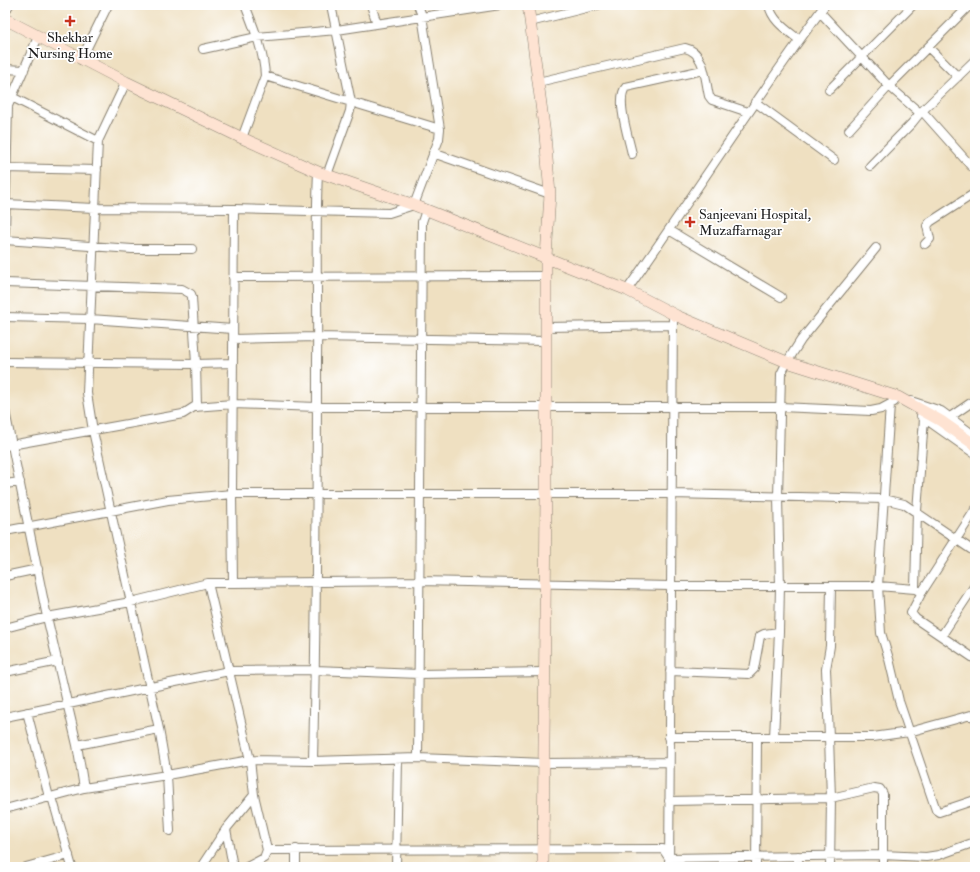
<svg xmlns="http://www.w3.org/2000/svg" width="980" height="872" font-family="'IM FELL Double Pica',serif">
	<rect width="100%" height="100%" fill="#fff"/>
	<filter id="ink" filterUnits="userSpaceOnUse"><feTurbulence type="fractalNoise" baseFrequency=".025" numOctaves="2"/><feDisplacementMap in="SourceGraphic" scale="8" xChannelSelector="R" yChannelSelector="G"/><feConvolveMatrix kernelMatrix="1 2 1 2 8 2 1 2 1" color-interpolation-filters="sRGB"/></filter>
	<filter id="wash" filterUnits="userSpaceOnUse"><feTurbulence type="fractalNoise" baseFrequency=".012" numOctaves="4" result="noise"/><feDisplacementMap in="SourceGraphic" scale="16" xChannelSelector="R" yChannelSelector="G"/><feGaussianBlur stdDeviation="0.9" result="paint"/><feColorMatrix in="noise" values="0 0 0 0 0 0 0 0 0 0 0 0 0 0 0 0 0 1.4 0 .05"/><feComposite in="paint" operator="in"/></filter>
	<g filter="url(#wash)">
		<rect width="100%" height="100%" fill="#efe0c1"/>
	</g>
	<g filter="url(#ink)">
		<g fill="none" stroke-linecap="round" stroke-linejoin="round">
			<!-- street casing -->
			<g stroke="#867e6e" stroke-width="10">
				<path id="street" d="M371,5L377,24
					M769,5C772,21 787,30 799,40
					M5,12L9,5
					M820,12L889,86L920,113L975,60
					M530,22L598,5
					M928,47L958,77
					M203,49L257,37L337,30L500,5
					M81,60L108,5
					M5,69L24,70
					M265,76L440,129
					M538,82L685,48C705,52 705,79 709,96L712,100L748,112
					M829,90L913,5
					M12,97L98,141
					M755,102L834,160
					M923,112L971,166
					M849,130L889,86L970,5
					M242,138L265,76C264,52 254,28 245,5
					M433,153L550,194
					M632,154C629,139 615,98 626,87L703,70
					M870,166L912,123L920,113
					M5,168L97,170
					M318,172C315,235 318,297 317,360C317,494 316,627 313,761L418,758L422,222L426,210
					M327,175L350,111L351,102L331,5
					M5,204L95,208L234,209L389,213L414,205L439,139L440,129L422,16L418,5
					M234,209L232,494L233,583L419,581L671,586H878L890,405
					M669,230L781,297
					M5,233L8,106L38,37
					M5,240L132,249H192
					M925,244L930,239L927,226L930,222L975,193
					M233,277L546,276
					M5,283L182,289L191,294L192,297L196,364L233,363
					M627,290C694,195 756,98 825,5
					M5,317L90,319L233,329
					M546,327L673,325
					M233,339L317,337L546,341
					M5,362L196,364L197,407
					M911,401L941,411L975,436
					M5,411L47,617L77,745L159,729L93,431L87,393L98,141L126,82
					M921,416L975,454
					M950,417L975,400
					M5,446L183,414L194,407L233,404L317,407H780L871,411L881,409L894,402
					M5,484L20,482
					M975,510L922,592L911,613L916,619L975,659
					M5,531L168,500L232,494H672L884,499L904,504L975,552
					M5,576L38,569
					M208,583L250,760L254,795
					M831,586L830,646L826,669L829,737H873L909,732L971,715L975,718
					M915,589L878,586L881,633L889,659L899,701L936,810L939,812L975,800
					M919,591L915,589L917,511L924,419
					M5,628L47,617L131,602L208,583H233
					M942,635L975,585
					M670,671L749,674L754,669L760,636L764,634L779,632L780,586L778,497L781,374L787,362L801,340L876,248
					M5,672L58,661
					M27,712L49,797
					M5,717L229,671L315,670L419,674L544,672
					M159,729L167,775L250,760L313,761
					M774,737L779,632
					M77,745L84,788
					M418,758L544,763L669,762
					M52,797L72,867
					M669,801L831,798L829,737H669
					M5,809L84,788L167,775L170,831
					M226,829L233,867
					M296,849V867
					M26,867L69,855
					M201,867L226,829L254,795L267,850L663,849L669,858L882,855L926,857L939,855L975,842
					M247,867L264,858L267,850
					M396,867L398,759
					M669,867L673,314
					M756,867L757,737
					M798,867V856
					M830,867L831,798L874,788L880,789L883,794V867"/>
			</g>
			<!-- secondary casing -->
			<g stroke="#867e6e" stroke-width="12">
				<path id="secondary" d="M528,5L545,135L550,194L546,257V495L543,867
					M5,19L126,82L242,138L318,172L414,205L627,290L677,316L787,362L898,397L941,421L975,445"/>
			</g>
			<!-- street -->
			<use href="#street" stroke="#fff" stroke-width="8"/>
			<!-- secondary -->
			<use href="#secondary" stroke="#fee3d2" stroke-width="11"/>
		</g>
	</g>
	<!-- markers -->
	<g fill="#c8321e" stroke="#fff" stroke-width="1.5">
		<path d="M68 15h4v4h4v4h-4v4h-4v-4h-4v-4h4z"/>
		<path d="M688 216h4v4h4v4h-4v4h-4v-4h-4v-4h4z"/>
	</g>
	<g text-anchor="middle" stroke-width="3.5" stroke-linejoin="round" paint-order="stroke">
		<!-- poi labels -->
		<g font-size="14" fill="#1c1c1c" stroke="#fff">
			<text x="70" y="42">Shekhar<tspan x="70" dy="16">Nursing Home</tspan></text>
			<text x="699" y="219" text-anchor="start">Sanjeevani Hospital,<tspan x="699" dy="16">Muzaffarnagar</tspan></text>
		</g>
	</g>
	<!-- margin -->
	<rect width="980" height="872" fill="none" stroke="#fff" stroke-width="20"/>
</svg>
